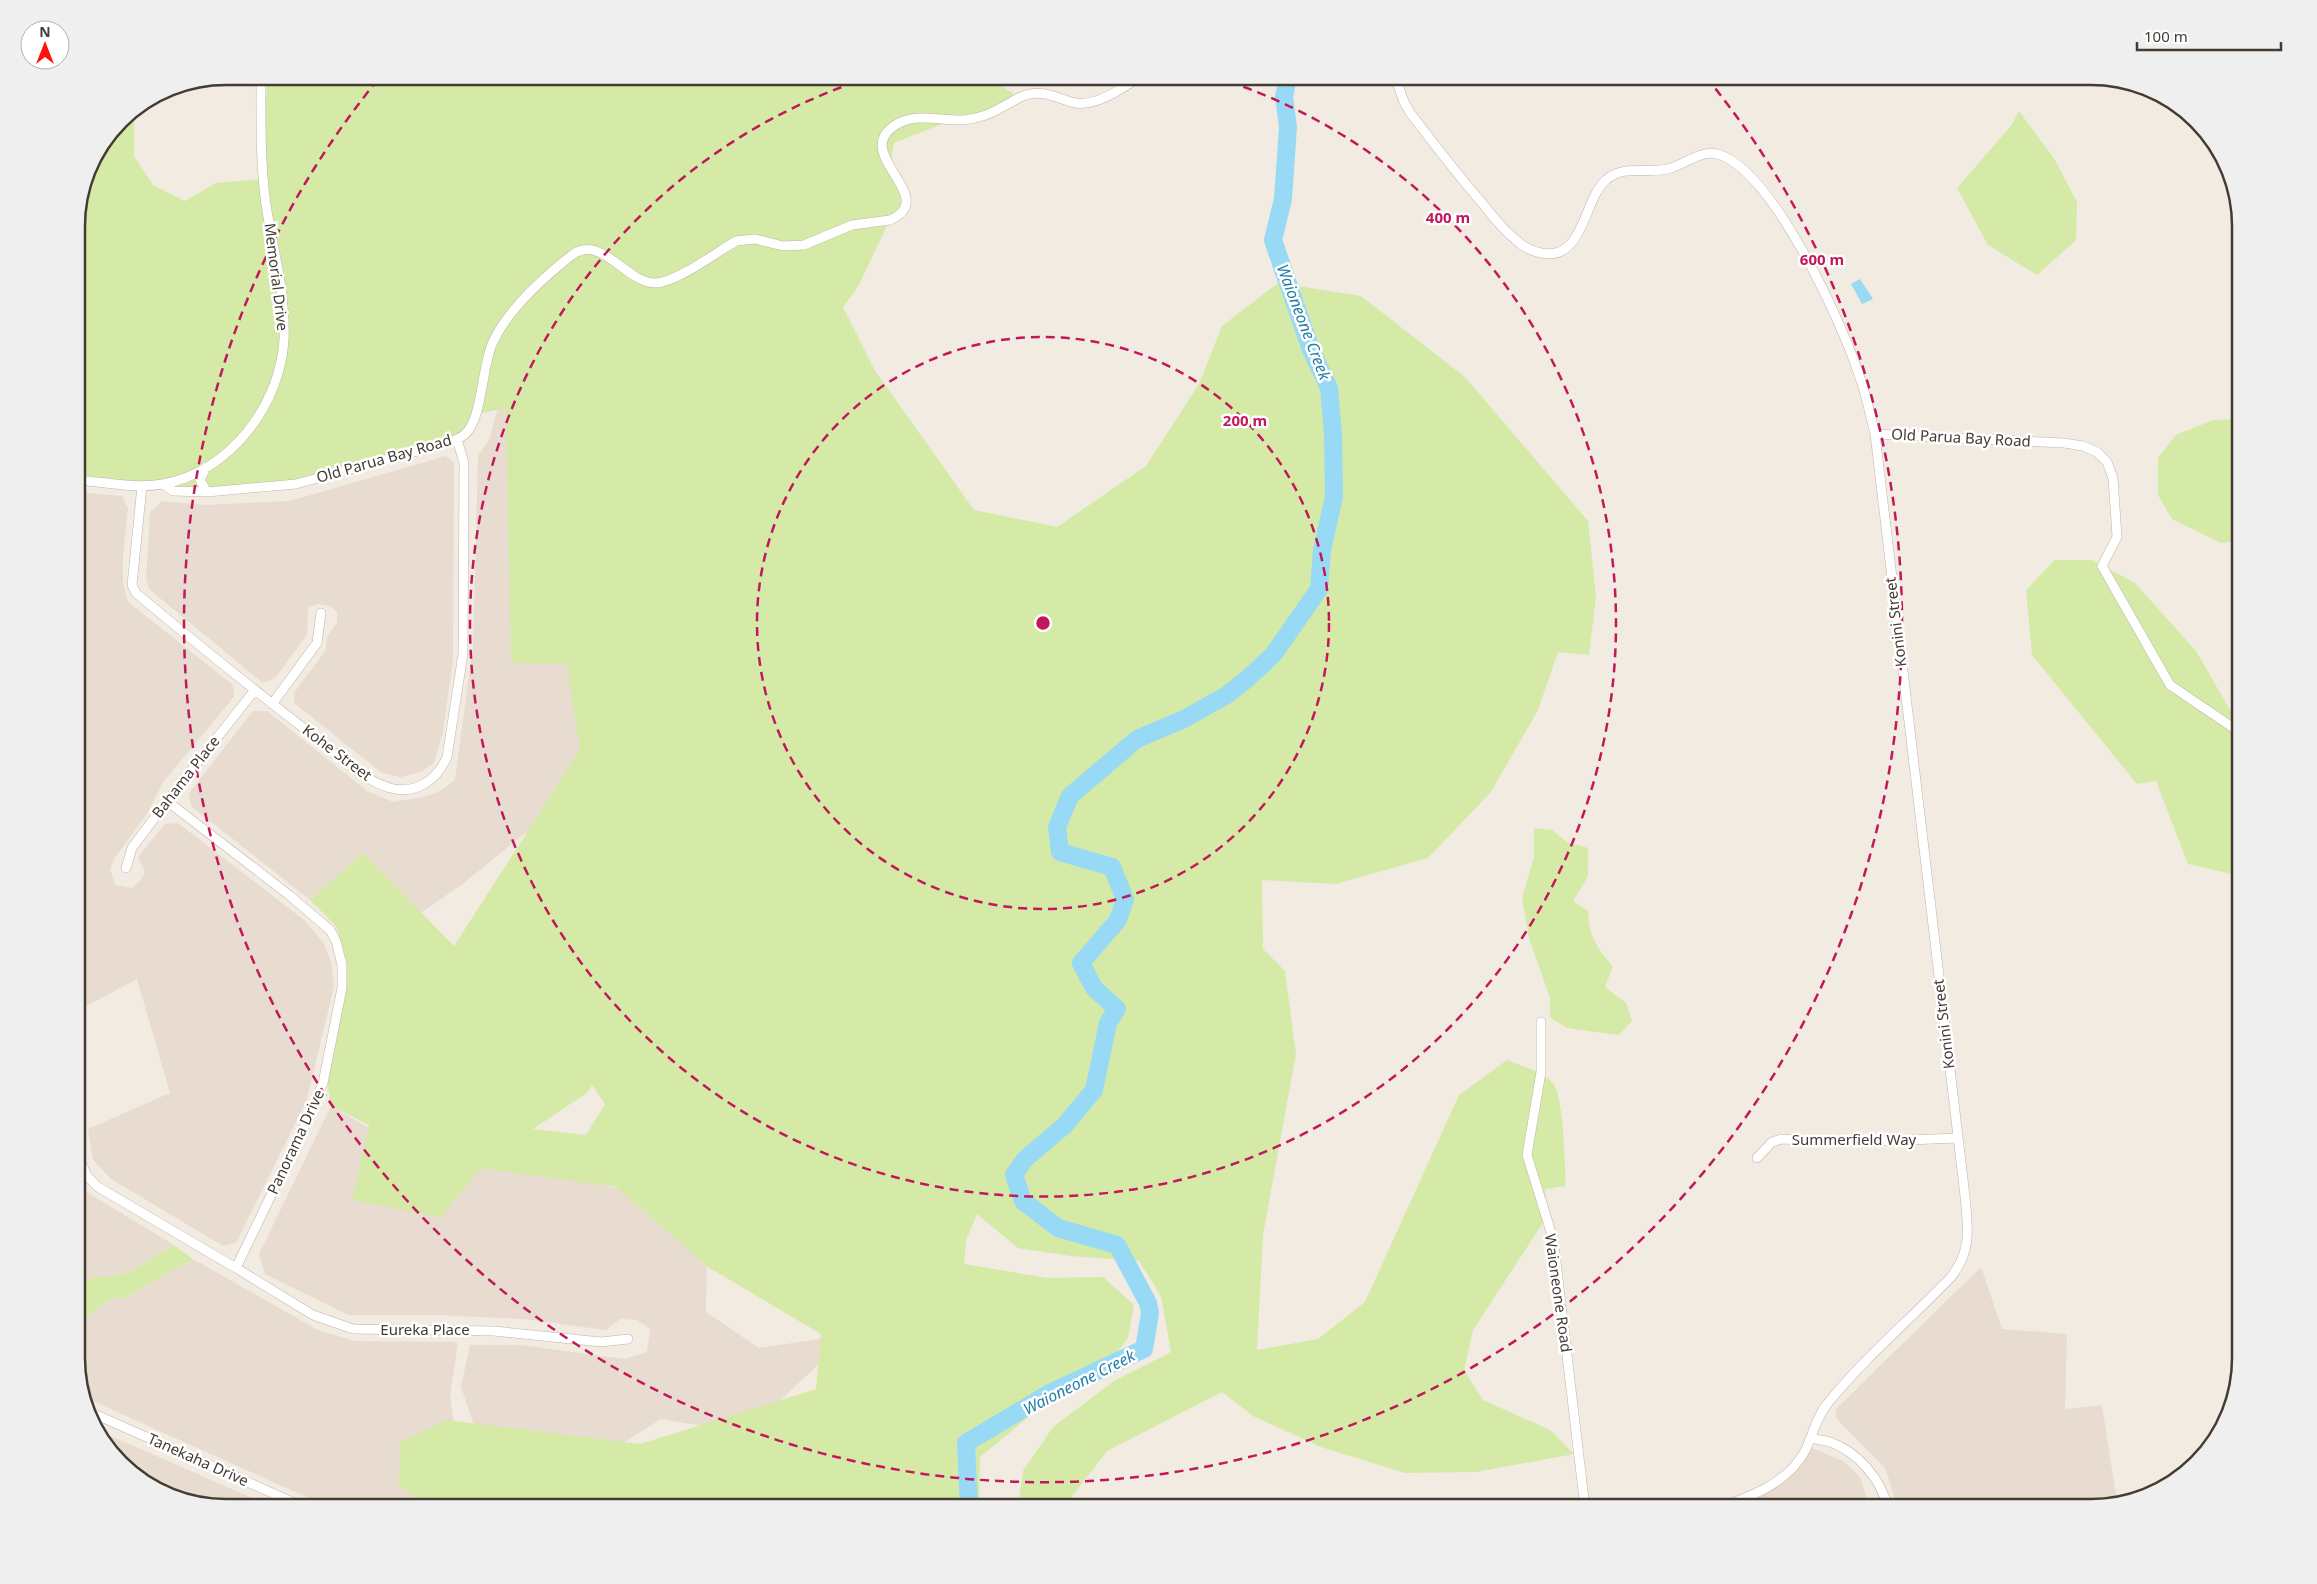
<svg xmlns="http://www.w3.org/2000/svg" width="2317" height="1584" font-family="'Noto Sans',sans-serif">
	<rect width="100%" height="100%" fill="#f2ebe1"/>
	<!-- residential -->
	<path fill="#e7dccf" d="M518,335L612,763L461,885L421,913L363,853L310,900L191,806L189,793L253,711H267L367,791L393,802L424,797L440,791L455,780L473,645L478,456L489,440Z
		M446,456L454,463L453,659L443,732L434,763L421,772L401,777L382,773L294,703V693L325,651L328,635L337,623V612L330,606L317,604L308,608L307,635L275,678L263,683L149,589L146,578L150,512L162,501L205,505L290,501Z
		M77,492L122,496L128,508L123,556V584L128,602L233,685L234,697L164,781L147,814L114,859L110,869L115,885L132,888L140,881L145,872L138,857L165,824L178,823L304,920L323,942L331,961L334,986L307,1099L236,1243L223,1246L111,1179L93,1160L88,1129L170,1093L137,979L77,1011Z
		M331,1106L386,1138L661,1198L707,1258L706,1312L759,1348L827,1338L823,1360L746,1433L661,1419L579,1471L486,1459L461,1387L470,1345H521L624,1359L647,1352L650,1329L637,1320L620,1319L606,1330L523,1319L438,1315H348L265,1274L259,1254Z
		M77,1180L88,1193L174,1245L130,1272L107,1277H94L77,1287Z
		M193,1259L318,1330L354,1341L458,1342L450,1396L464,1496L474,1508H331L86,1398L77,1367V1324L112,1298H124Z
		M1981,1267L2002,1329L2067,1334L2065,1409L2102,1405L2117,1502L2091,1508H1897L1886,1469L1836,1418V1409Z
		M95,1429L275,1508H226L178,1500L143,1482L96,1432Z
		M1812,1448L1843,1461L1860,1477L1870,1508H1730L1764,1493Z"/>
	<!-- green -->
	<path fill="#d4eaa6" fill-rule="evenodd" d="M267,76H988L1023,101L973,118L942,124L894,143C889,164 895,175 900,194C902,202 901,211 900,219L889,221L859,285L843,307L875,371L974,510L1057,527L1146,466L1199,384L1222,326L1278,283L1361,296L1465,377L1588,521L1596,597L1589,655L1558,652L1538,710L1491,792L1428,858L1336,884L1262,880L1263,949L1285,971L1296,1054L1263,1235L1257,1350L1318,1339L1365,1302L1459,1095L1507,1060C1521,1066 1542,1071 1552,1082C1564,1094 1565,1166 1566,1186L1545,1189L1548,1215L1473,1330L1464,1370L1483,1400L1550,1430L1574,1454L1476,1472L1405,1473L1321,1447L1253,1416L1222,1392L1107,1451L1063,1508H1018L1023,1471L1053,1427L1114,1381L1171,1352L1161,1296L1139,1261L1070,1256L1018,1248L977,1214L966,1240L964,1264L1048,1278L1103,1277L1134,1305L1128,1338L1102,1372L1048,1401L980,1457L979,1508H439L399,1487L400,1442L447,1420L640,1444L816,1389L821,1334L708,1267L616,1187L481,1168L441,1217L352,1200L369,1125L331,1106L327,1081L346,985L347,962L336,926L310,900L363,853L454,946L580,750L567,664L511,663L506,408L477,414L459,437L300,482L206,491L77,481V217L92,160L120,120L134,111V156L153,185L185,201L216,183L263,179ZM592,1085L605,1104L586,1135L533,1129L588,1092Z
		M2019,111L2055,160L2077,202L2076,240L2037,275L1988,245L1957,188L2011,126Z
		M2241,419V540L2221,543L2172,519L2158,495V458L2176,435L2213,420Z
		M2055,560H2092L2135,583L2196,651L2241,729V876L2188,864L2156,781L2137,784L2032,655L2026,590Z
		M1534,828L1552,830L1567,842L1588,848V876L1573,901L1588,911C1588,934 1598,950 1613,966L1605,987L1626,1003L1632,1021L1619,1035L1567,1028L1550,1017V998L1529,938L1522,898L1534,857Z
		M174,1245L193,1259L124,1298H112L77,1324V1287L94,1277H107L130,1272Z"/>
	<!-- water -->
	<path fill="#98daf5" d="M1860,279L1873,299L1862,304L1851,284Z"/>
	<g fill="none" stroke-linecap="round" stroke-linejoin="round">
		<!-- river -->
		<path stroke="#98daf5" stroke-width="18" d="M969,1508L966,1443L1048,1394L1144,1349L1150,1313L1148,1303L1117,1245L1058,1228L1023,1201L1014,1175L1025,1159L1065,1125L1094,1090L1108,1023L1117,1009L1094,988L1081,963L1118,920L1125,899L1112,867L1060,852L1057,827L1070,796L1137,739L1184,719L1227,695L1247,679L1273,655L1319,589L1322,550L1334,497L1333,434L1329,388L1311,350L1273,240L1283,199L1288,127L1284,97L1288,76"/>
		<!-- minor casing -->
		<g stroke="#c1b4a7" stroke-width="10">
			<path id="minor" d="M1395,76L1404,102L1411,114C1434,144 1457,174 1482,203C1492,215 1502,229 1515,239C1522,246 1531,251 1541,253C1584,262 1583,200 1606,180C1623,164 1647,174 1668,169C1684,165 1700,150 1717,154C1772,168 1842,323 1859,375C1866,394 1870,414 1875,434L1965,1196C1968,1228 1972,1251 1951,1277C1911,1319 1865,1357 1828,1403C1816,1417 1813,1435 1805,1451C1788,1483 1750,1497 1718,1508
				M1875,434L2064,443L2083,446L2097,452L2107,462L2113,478L2117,537L2102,566L2170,685L2241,733
				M206,467L200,480L207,492
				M77,480C105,482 135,489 163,484C230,472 280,405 284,340C286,295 273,249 266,205C260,162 261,119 261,76
				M163,484L173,491L207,492L296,484L447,443C452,441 459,439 464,435C483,420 481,367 493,342C508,310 544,277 572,255C602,233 626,284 656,283C677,282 717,252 736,241L755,239L783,246L804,245L852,225L890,220C943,197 845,152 899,123C918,113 943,121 963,120C979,119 993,113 1006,105C1014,101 1021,95 1030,94C1045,91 1058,98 1071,102C1094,109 1123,88 1141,76
				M142,486L132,585L136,593C193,641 252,688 311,734C335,752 360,779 390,788C416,795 437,780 447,757L463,654L464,463L457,439
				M272,704L317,643L321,613
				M126,868L132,848L167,801L254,691
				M1541,1022V1072L1527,1155L1551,1232L1555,1253L1585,1508
				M77,1153L87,1176L98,1187L236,1268L313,1108L323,1083L342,988V965L336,941L330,930L289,895L167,801
				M1757,1158L1772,1142L1781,1139L1858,1142L1958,1138
				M236,1268L313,1315L353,1329L494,1331L601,1342L628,1339
				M90,1412L306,1508
				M1811,1438C1817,1440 1824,1440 1830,1442C1858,1452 1881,1479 1888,1508
				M1488,1508H1509"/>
		</g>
		<!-- minor -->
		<use href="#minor" stroke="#fff" stroke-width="9"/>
	</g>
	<!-- distance rings -->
	<g fill="none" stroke="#c2185b" stroke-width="2.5" stroke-dasharray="9 6">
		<circle cx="1043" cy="623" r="286"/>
		<path d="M1215 77A573 573 0 1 1 871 77"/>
		<path d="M1706 77A859 859 0 1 1 380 77"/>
	</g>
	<g text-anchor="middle" stroke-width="5" stroke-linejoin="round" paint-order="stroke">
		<!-- street labels -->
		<g font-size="15" fill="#443b32" stroke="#fff">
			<text transform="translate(276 277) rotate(83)" y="5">Memorial Drive</text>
			<text transform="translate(1961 438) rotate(3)" y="5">Old Parua Bay Road</text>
			<text transform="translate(384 459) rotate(-16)" y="5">Old Parua Bay Road</text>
			<text transform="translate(1896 622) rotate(-97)" y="5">Konini Street</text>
			<text transform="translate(337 753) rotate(37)" y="5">Kohe Street</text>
			<text transform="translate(186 777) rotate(-52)" y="5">Bahama Place</text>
			<text transform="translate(1944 1024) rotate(-97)" y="5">Konini Street</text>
			<text x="1854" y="1145">Summerfield Way</text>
			<text transform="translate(296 1142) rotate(-65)" y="5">Panorama Drive</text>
			<text transform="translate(1558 1293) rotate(82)" y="5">Waioneone Road</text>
			<text x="425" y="1335">Eureka Place</text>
			<text transform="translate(198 1460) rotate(24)" y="5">Tanekaha Drive</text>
		</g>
		<!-- water labels -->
		<g font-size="16" font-style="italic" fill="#237fa6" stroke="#fff">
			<text transform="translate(1304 322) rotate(69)" y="6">Waioneone Creek</text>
			<text transform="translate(1079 1382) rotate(-27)" y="6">Waioneone Creek</text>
		</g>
	</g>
	<!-- crop -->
	<path d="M0 0H2317V1584H0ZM226 85H2091A141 141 0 0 1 2232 226V1358A141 141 0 0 1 2091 1499H226A141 141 0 0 1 85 1358V226A141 141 0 0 1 226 85Z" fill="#f0efef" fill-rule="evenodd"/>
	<path fill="none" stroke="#443b32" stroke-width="2.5" d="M226 85H2091A141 141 0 0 1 2232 226V1358A141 141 0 0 1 2091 1499H226A141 141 0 0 1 85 1358V226A141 141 0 0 1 226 85Z"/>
	<circle cx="1043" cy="623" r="8" fill="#c2185b" stroke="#fff" stroke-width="2.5"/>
	<g font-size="15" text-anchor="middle" font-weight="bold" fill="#c2185b" stroke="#fff" stroke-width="5" stroke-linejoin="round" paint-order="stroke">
		<text x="1448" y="223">400 m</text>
		<text x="1822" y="265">600 m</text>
		<text x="1245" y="426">200 m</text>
	</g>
	<!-- north arrow -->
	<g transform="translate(45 45)"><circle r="24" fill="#ffffff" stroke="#b4b1ad"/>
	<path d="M0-4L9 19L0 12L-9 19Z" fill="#ff120c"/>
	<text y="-8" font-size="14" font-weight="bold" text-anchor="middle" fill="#443b32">N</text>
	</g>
	<!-- scale -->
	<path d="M2137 42v8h144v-8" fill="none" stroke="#443b32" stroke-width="2.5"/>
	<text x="2144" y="42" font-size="15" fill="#443b32" stroke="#ffffff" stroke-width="4" paint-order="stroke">100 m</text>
</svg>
